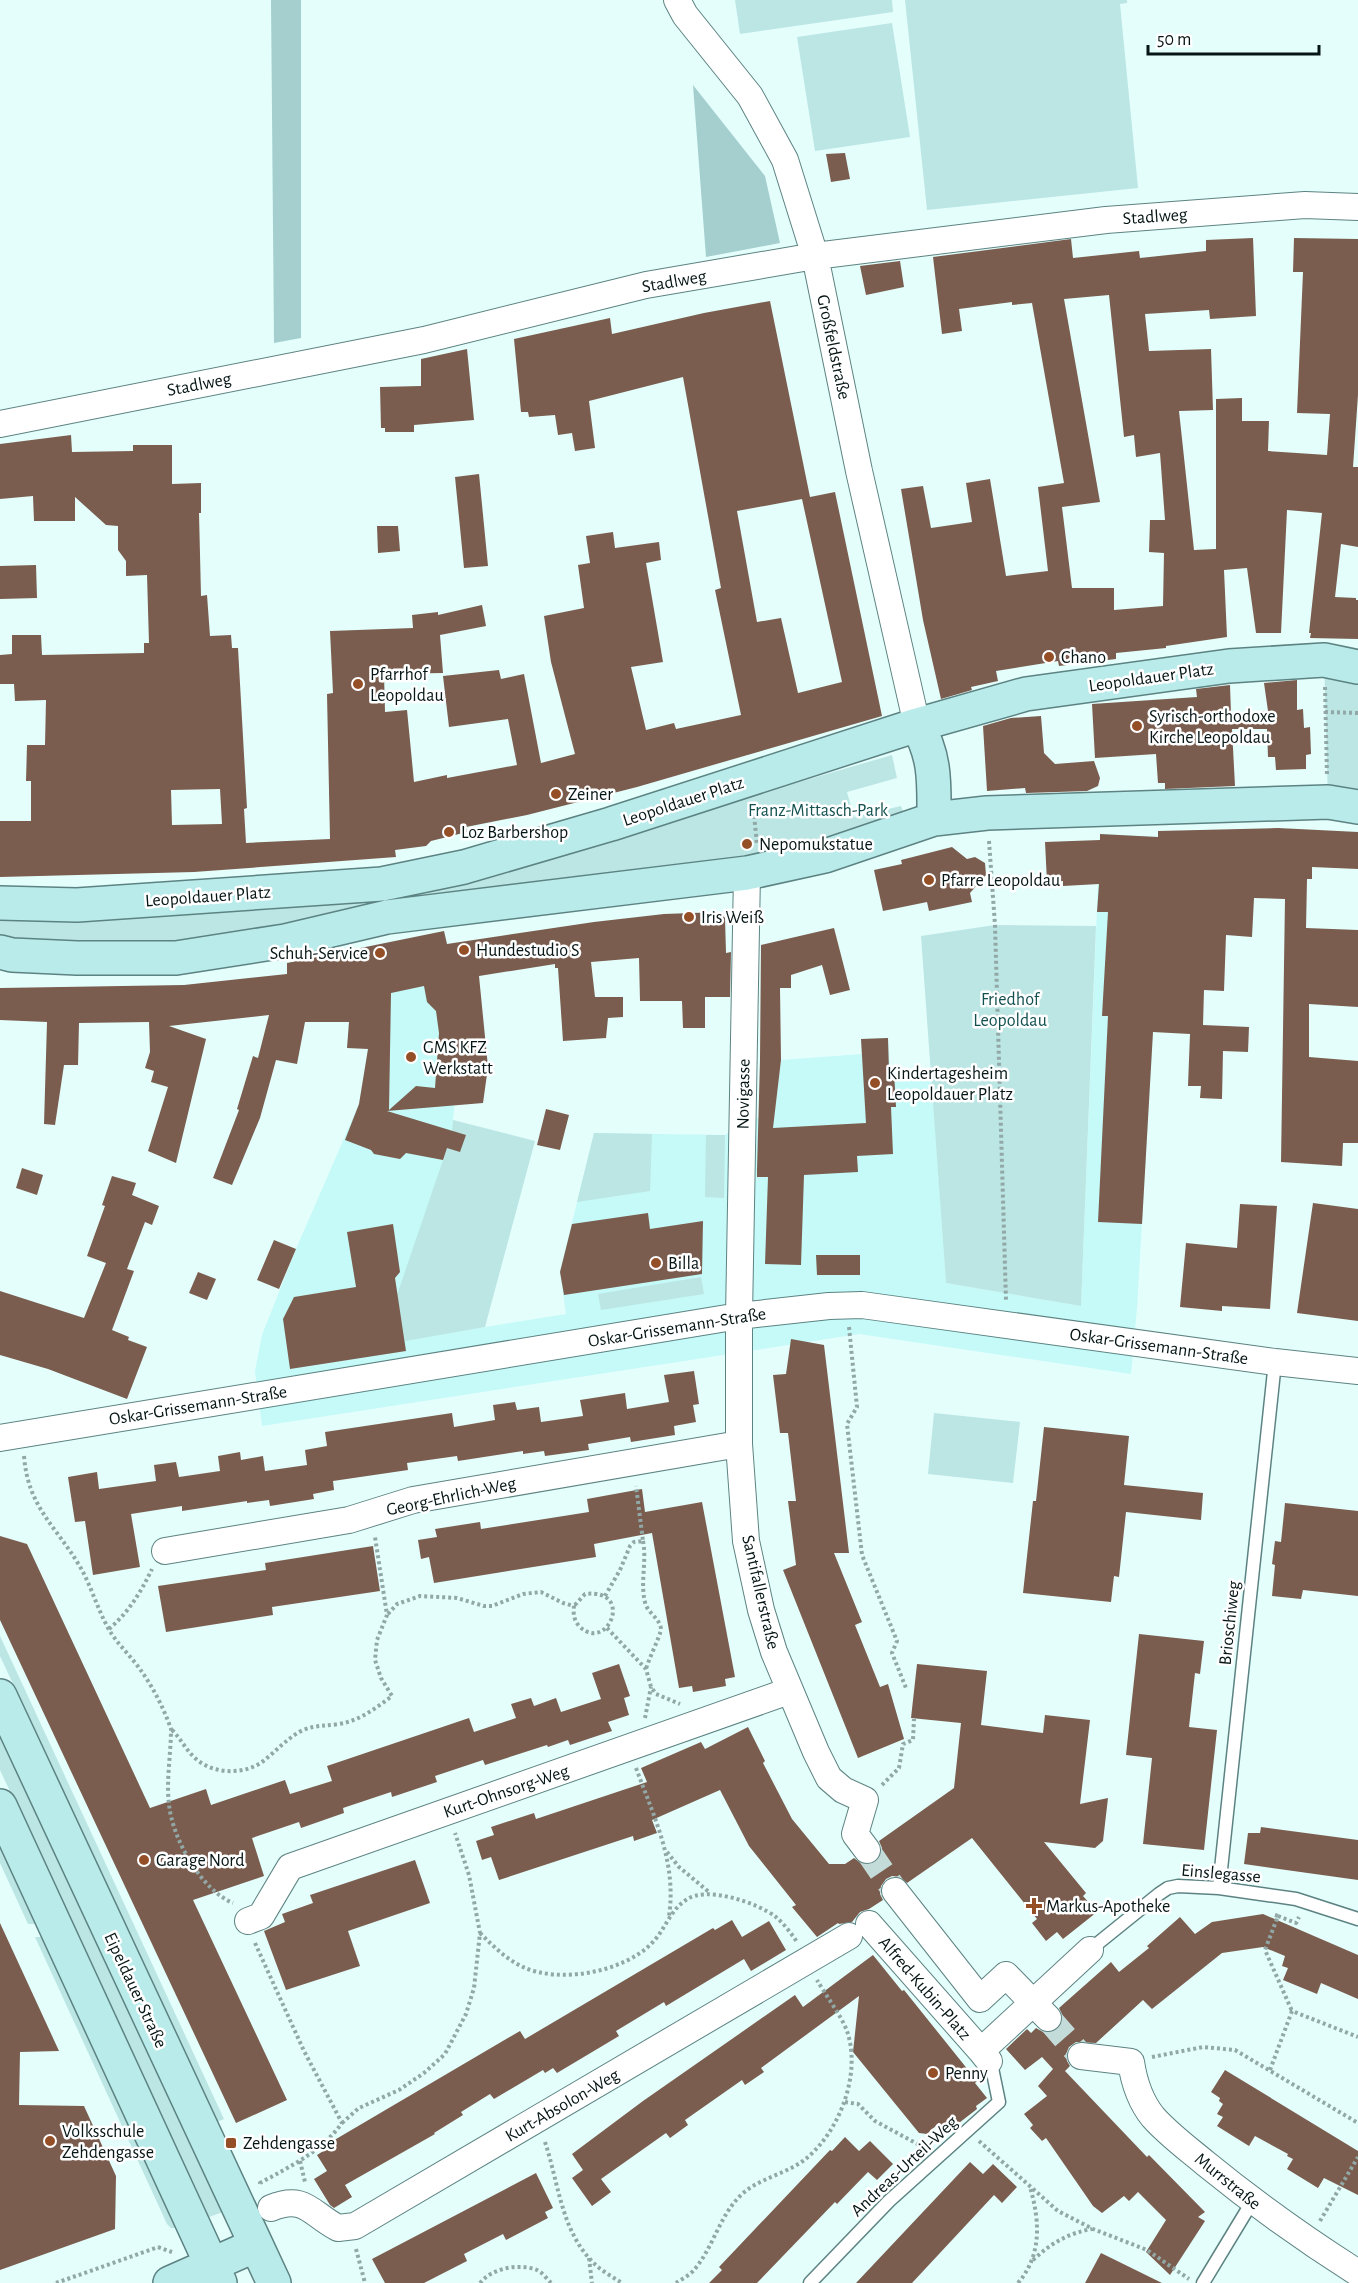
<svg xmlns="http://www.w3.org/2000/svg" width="1358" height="2283" font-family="'Alegreya Sans',sans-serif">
	<rect width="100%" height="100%" fill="#e4fefc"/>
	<!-- built -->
	<path fill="#c5faf8" d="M1100,834L1158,837L1153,1032L1137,1308L1131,1374L859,1334L262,1426L255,1371L262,1335L296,1249L359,1104L368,1049L371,1000L444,931L459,1053L452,1131L443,1160L405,1340L566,1314L560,1272L594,1133L725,1135L752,1118L774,1117L781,1060L862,1054L861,1039L888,1038L890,1071L931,1070L946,1283L1081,1306Z"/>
	<!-- green -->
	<path fill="#bbe6e4" d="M735,0H892L893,12L740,34Z
		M905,0H1127V3L1120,4L1138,188L927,210Z
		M892,23L910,137L815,151L797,37Z
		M1324,660L1358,667V807L1328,802Z
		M892,755L897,778L847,792L854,817L901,806L904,814L794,849L231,943H0V916L265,910L369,899L751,796Z
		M995,925L1096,926L1081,1306L946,1283L921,936Z
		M453,1120L535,1141L485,1327L405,1341L397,1295L443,1160L452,1131Z
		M594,1133L652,1134L650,1191L577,1202Z
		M706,1135H725L724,1198L705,1197Z
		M701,1277L704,1294L601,1310L598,1294Z
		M934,1413L1020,1422L1013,1483L928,1474Z
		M0,1636L224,2119L217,2122L0,1656Z
		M0,1733L223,2212L209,2217L0,1770Z
		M0,1846L37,1924H28L0,1863Z
		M35,1937H43L178,2228H171L167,2224Z"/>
	<!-- forest -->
	<path fill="#a4cfce" d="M271,0H301V338L274,343Z
		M693,85L765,176L780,243L706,257Z"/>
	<!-- building -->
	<path fill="#7a5d4e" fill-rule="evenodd" d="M845,153L850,179L831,182L826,154Z
		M1253,238L1256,316L1210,319L1209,310L1145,314L1149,351L1211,349L1213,410L1179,411L1194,550L1216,549V399L1242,398V421H1269L1268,451L1327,455L1330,414L1297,413L1303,272H1293L1294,238L1358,239V395L1353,467H1358V547L1341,544L1335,597L1356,598V600H1358V639L1310,638L1311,633H1309L1322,513L1287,510L1281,633H1256L1247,568L1224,570L1227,637L1166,646V648L1116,653V659L1059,666L1058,661L996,671L998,681L971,687L972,690L941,699L923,620L901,489L923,486L931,528L972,522L966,483L990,479L1006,576L1048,571L1038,487L1064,483L1032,303L1012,305V302L959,309L962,331L942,334L933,257L1071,239L1073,258L1139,251L1140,258L1206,251V240ZM1109,295L1124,437L1134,435L1136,457L1160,453L1165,520H1150L1149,552L1164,553L1163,606L1114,610V588H1072L1062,507L1100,502L1064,299Z
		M900,261L904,287L866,295L860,266Z
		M770,301L810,497L835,492L882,716L637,787L527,815L466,827L467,832L431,841L426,846L395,850L396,857L194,872L0,877V821H31V781H26L27,745H45L46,700L15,701L14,684H0V655L12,654V635H41L42,655L144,653V643H149L147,575L126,576V561L118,550V526L106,525L75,497V521H34L33,496L0,499V444L71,435L72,452L133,451V445H172V484L201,483V513H199L201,596L207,595L210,636L231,635L232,648H238L247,808L244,809L246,843L330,839L327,694L333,693L330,631L413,628L412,615L438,612V615L482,605L486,626L440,635L443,673L384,674L385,712L407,710L414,782L447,775V778L517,765L508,719L449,727L443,676L499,670L501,679L524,674L541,763L575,754L551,662L544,616L584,608L578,565L590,563L586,536L613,532L615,548L659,542L661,560L646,563L663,662L631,667L646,730L674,723L676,729L741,715L715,590L721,588L683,377L589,401L595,448L575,451L572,433L558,435L555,415L529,417L528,412H521L514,339L610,318L612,334L704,313ZM802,499L842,682L798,693L781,618L757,622L737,511ZM220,789L222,824L172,825L171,790Z
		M467,349L474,420L414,425V432H385V428H381L380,387L421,386V359Z
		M479,474L488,566L464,568L455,477Z
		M377,526H398L400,551L378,553Z
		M36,565L37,598L0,599V566Z
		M1297,680V710L1303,709L1304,728L1310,727L1311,754L1306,755V769L1276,770L1275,757H1268L1267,729H1232L1235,786L1165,789V783H1158L1156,754L1095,758L1092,704L1197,697L1196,689L1230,685L1231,714L1268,711L1264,683Z
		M1041,716L1044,753L1055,764L1094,761L1100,778L1098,786L1087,791L1026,793L1025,788L987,791L983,726L1011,718Z
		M1278,828L1358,832V869L1312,867V879H1307L1306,928L1358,930V1007L1309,1004V1057L1358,1061V1143H1343L1342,1166L1281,1162L1285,899L1254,898L1252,937L1226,935L1224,991L1204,990L1203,1025L1249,1027L1248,1052L1223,1051L1222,1099L1200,1098L1201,1086H1188L1190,1034L1153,1032L1142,1224L1098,1222L1108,1016H1102L1108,912H1097L1099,884L1063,886V881L1047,882L1045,842L1100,840V834L1158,837V831Z
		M952,847L967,859L975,857L985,863L986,875L970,893L972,902L929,911L927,902L883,911L874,870L902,864L901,860Z
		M720,912L725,918L726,953L731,952L730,997H705V1028H683L682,1001H640L639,958L591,962L595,997H623V1017L608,1018L606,1038L563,1041L558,968H555V964L479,976L488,1067L483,1103L387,1111L466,1135L460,1152L447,1148L443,1160L406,1153L400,1159L374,1154L371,1150L345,1140L359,1104L368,1049L347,1048L349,1022H305L297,1064L276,1060L260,1118L232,1185L213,1178L239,1110L237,1109L253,1056L258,1058L269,1015L169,1026L206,1039L176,1163L148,1151L168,1087L151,1082L154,1071L145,1068L150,1052L149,1022L79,1023L78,1065H64L55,1125L44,1124L47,1022L0,1020V988L184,985L287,974V963L444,931L447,944L594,922L664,914ZM424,986L427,1002L436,1011L439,1033L435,1088L416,1086L389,1110L391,993Z
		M834,928L850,990L830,995L822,965L791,975V988H780L781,1060L773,1128L866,1123L861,1039L888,1038L889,1071H894L896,1107H891L893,1154L857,1156L858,1172L804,1175L801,1265L765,1264L768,1177H757V1170L760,1060L761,945Z
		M546,1109L569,1115L560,1150L537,1145Z
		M22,1168L43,1175L37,1195L16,1188Z
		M112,1176L136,1183L132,1195L159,1206L152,1225L145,1222L127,1269L134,1271L112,1330L129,1337L128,1340L147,1347L127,1399L48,1369L0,1355V1291L84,1318L106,1263L87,1256L105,1206L102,1205Z
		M1313,1203L1358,1209V1321L1297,1313Z
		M1240,1204L1277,1206L1270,1309L1222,1306V1311L1180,1307L1186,1243L1237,1248Z
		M648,1213L650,1229L703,1221L702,1274L564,1295L560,1272L572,1224Z
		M393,1224L400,1272L395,1278L406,1351L290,1369L283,1319L294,1297L356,1287L347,1232Z
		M274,1240L296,1249L279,1289L257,1280Z
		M816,1255H860V1275H817Z
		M198,1272L216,1279L207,1300L189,1293Z
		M791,1339L824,1345L849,1553H834L862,1622L855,1625L880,1687L888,1684L904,1739L858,1758L783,1570L796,1565L788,1501H796L788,1433H780L773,1375L786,1374Z
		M694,1371L699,1404L693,1405L696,1422L674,1426L675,1435L631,1442L630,1437L588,1444L589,1450L545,1456L544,1451L523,1454V1451L458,1461L457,1456L407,1463L408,1470L333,1481L334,1490L313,1494L314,1499L270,1506L269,1500L247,1503V1501L182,1511V1506L131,1514L140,1567L93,1575L85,1521L75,1522L68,1477L97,1472L99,1489L156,1481L154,1465L176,1462L179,1477L220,1471L218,1456L240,1452L241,1460L263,1456L265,1471L307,1465L305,1450L327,1446L325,1432L452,1413L454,1427L495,1420L493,1405L515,1402L517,1410L539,1407L541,1422L583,1416L580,1400L625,1393L627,1409L669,1402L664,1375Z
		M1044,1427L1129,1436L1124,1485L1203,1493L1201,1520L1126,1512L1119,1577L1114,1576L1111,1602L1023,1593L1033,1501H1036Z
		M642,1489L645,1512L702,1502L735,1677L725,1679L726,1686L693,1692L692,1686L679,1688L652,1533L594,1544L596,1557L434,1583L429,1557L421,1559L418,1540L437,1537L435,1529L480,1522L481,1529L589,1512L587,1499Z
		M1285,1503L1358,1511V1596L1303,1590L1301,1599L1272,1596L1275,1565L1272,1564L1275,1541L1281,1542Z
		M0,1536L27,1544L150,1808L206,1789L211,1805L285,1780L290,1794L332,1781L327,1766L469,1718L474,1732L516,1718L511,1704L531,1698L534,1706L556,1698L561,1712L601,1699L592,1673L619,1664L630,1696L624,1698L629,1715L608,1722L612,1731L570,1745L568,1740L548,1747L547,1745L485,1765L483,1760L435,1776L437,1782L392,1797L391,1792L343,1808L344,1813L301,1828L299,1822L252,1838L264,1876L193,1900L287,2100L236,2123L0,1620Z
		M373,1546L380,1591L272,1607L273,1615L166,1632L158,1586L266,1570L265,1563Z
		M1139,1634L1204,1641L1200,1674L1195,1673L1189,1727L1217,1730L1204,1850L1143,1844L1152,1758L1126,1755Z
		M917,1664L987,1671L981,1725L1043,1733L1045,1715L1090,1720L1080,1804L1108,1798L1103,1841L1095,1848L1044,1842L1086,1893L1083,1896L1097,1912L1063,1939L1057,1932L1046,1941L1032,1923L1037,1919L972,1838L907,1883L900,1877L892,1876L886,1879L881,1886L880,1894L883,1900L869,1909L860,1912L852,1922L839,1924L838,1923L817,1937L792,1907L796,1905L749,1846L720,1790L652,1820L657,1833L634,1841L633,1836L499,1880L491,1857L482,1860L476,1841L494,1835L491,1827L534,1813L536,1819L647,1782L641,1768L701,1742L705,1749L748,1727L765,1761L763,1763L792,1819L829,1864H845L854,1858L862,1864L868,1865L875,1862L881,1855L882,1848L879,1841L954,1788L961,1723L911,1718Z
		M1261,1827L1358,1840V1880L1244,1864L1248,1833H1260Z
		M415,1860L430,1903L348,1931L360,1966L286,1990L264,1931L285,1922L282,1914L313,1903L310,1895Z
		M1263,1914L1358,1955V1999L1321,1983L1317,1994L1283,1980L1288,1968L1282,1966L1285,1956L1263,1947L1222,1953L1152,2009L1143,2000L1096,2043L1076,2042L1069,2047L1066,2054L1067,2061L1070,2066L1065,2071L1147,2157L1149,2155L1205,2212L1198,2217L1205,2221L1170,2275L1146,2252L1166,2220L1138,2192L1129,2201L1124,2196L1102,2213L1093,2206L1046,2138L1042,2141L1030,2128L1033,2125L1024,2114L1047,2096L1038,2086L1053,2069L1042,2057L1025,2070L1006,2049L1027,2029L1031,2033L1036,2028L1045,2033L1052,2032L1058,2029L1063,2021L1062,2014L1059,2008L1111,1962L1119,1972L1149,1948L1147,1946L1180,1917L1195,1934L1212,1922Z
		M732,1920L742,1937L769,1921L786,1950L751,1971L744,1959L666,2006L664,2002L616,2031L619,2036L557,2073L553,2068L545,2073L543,2070L494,2099L490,2094L461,2112L463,2115L434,2133L435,2134L345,2185L352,2197L334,2208L330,2205L314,2179L327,2171L317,2155L333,2145L331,2142L520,2031L525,2039L713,1928L715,1930Z
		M0,1923L59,2051L20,2052L19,2105L84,2106L116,2176L115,2229L0,2270Z
		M873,1955L902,1991L904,1990L977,2081L975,2083L987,2098L976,2106L977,2109L946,2133L939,2123L927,2134L919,2133L853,2052L859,1996L761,2068L764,2072L745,2085L742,2080L685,2120L688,2125L670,2138L666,2133L601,2179L611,2192L592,2206L572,2178L583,2170L572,2154L643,2101L795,1995L803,2007Z
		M1225,2070L1358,2151V2195L1324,2178L1318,2188L1287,2169L1293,2159L1287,2156L1288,2154L1255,2136L1249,2146L1217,2126L1223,2117L1217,2114L1223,2104L1219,2101L1220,2098L1211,2092Z
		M845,2137L859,2151L870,2141L893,2164L877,2180L868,2172L837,2204L835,2202L757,2283H709L722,2270L719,2267L830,2150L832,2151Z
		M970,2162L983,2174L993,2164L1017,2187L1002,2203L994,2195L912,2283H856Z
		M536,2173L553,2208L545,2212L548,2218L506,2240L503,2234L464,2254L467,2261L424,2283H385L372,2259Z
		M1101,2253L1162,2283H1085Z"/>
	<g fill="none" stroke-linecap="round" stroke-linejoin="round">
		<!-- street-tunnel -->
		<path stroke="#c3dbd9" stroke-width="26" stroke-dasharray="26 13" stroke-linecap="butt" d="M867,1850L895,1891
			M1048,2018L1081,2056"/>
		<!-- lane casing -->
		<g stroke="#5c8382" stroke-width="15">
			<path id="lane" d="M1219,1888L1275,1362
				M1097,1944L1159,1894L1168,1888L1178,1886L1219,1888L1296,1899L1358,1919
				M810,2283L889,2201L999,2102L992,2068
				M1203,2283L1252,2202"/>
		</g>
		<!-- street casing -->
		<g stroke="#5c8382" stroke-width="28">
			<path id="street" d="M677,0L685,15L750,96L785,160L815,256L859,471L917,725
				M0,424L424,340L646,285L815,256L1106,220L1305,205L1358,207
				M747,873L739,1316V1444L746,1541L761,1610L774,1652L816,1752L829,1778L843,1790L865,1800L855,1834L867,1850
				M0,1438L739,1316L829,1306L862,1305L1275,1362L1358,1371
				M165,1551L349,1520L413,1500L739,1444
				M895,1891L980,1999L1006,1975L1048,2018
				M248,1921L261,1916L290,1867L789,1691
				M869,1924L981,2051
				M1081,2056L1131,2062C1134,2082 1140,2101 1153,2117C1168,2134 1187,2148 1205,2163C1254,2203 1304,2239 1358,2273
				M989,2061L981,2051L1090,1950
				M271,2208C305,2194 311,2214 338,2228L355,2226L849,1936"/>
		</g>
		<!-- secondary casing -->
		<g stroke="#5c8382" stroke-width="36">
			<path id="secondary" d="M917,725C936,757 934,784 934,819
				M0,903L77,905L382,884L464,867L611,824L917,725L1026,694L1229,666L1324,660L1358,667
				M0,952L12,955L77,958H176L285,941L387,917L747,873L825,856L934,819L987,813L1328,802L1358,807
				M0,1696L274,2283
				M0,1806L220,2283
				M170,2283L256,2245"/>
		</g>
		<!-- path -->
		<path stroke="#92a8a7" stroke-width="4" stroke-dasharray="3 3" stroke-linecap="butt" d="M1325,687L1327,776
			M1325,712L1358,713
			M753,804L757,845
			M989,841L995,925L1006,1301
			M849,1327L857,1407L847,1424L862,1555L897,1641L892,1653L906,1688
			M24,1456C28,1507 55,1525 79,1565C91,1585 97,1608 108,1628C117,1644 132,1657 142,1672C154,1689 164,1709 171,1729C171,1754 166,1780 169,1804C172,1838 201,1890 233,1903
			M643,1541C647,1561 640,1582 645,1602C647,1613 660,1618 661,1629C661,1634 648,1661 646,1669
			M605,1596L620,1570L630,1546L634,1542L643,1541L636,1486
			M388,1614L397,1604L420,1596L457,1598L484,1606H492L523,1594L541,1592L563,1603L574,1606C573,1614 574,1621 580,1627C608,1653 635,1588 585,1594L574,1606
			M607,1628L646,1669L651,1687L656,1694L680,1704
			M109,1629C128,1613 141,1592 152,1569
			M645,1718L651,1687
			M172,1730C181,1739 186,1750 195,1758C214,1776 249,1775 267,1758C279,1748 289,1737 303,1730C316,1725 326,1726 339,1724C359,1721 376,1708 392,1696L381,1678L375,1660L377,1640L387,1615L375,1537
			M636,1768C654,1817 677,1863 669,1916
			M882,1785L899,1768L903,1744L913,1740L914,1719
			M667,1852L679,1867L709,1892
			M1275,1915L1278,1916L1265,1950L1292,2011
			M1278,1916L1296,1923L1299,1917
			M480,1933C493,1946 506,1959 523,1967C560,1984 624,1972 652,1943C665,1930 670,1910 686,1900C706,1885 758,1903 776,1917C784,1924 791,1933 797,1942
			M255,1943L304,2051L342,2123C321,2152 291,2166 260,2183L261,2185
			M1152,2057L1203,2047L1235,2050L1358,2123
			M1270,2070L1292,2011L1358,2037
			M845,2102L858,2104L875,2121L923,2147
			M342,2123L359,2108L399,2090L424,2073L445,2054L466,2014L474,1988L480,1933L469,1875L455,1833
			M979,2141L1058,2211L1093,2229L1147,2250L1189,2279
			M545,2142C558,2181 561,2227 589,2258C598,2269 611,2276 622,2283
			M300,2161L305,2182
			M1320,2221L1358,2157
			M158,2247L172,2252
			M356,2249L365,2283
			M589,2258L592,2283
			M1033,2260C1050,2244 1068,2233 1092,2229
			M56,2283L158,2247
			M480,2283C492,2268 519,2263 537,2270C542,2272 547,2279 551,2283
			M676,2283C682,2279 690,2275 694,2270C713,2248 719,2217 740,2196C757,2179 783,2175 803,2161C839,2134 862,2074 847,2031C842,2017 825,1994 817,1980
			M1018,2283C1042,2255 1040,2221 1030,2187"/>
		<!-- lane -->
		<use href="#lane" stroke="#fff" stroke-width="12"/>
		<!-- street -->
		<use href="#street" stroke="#fff" stroke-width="26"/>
		<!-- secondary -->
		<use href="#secondary" stroke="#baebeb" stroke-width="33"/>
	</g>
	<!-- markers -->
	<g fill="#954f27" stroke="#fff" stroke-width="2">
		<circle cx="1049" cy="657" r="6"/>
		<circle cx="358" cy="684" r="6"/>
		<circle cx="1137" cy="726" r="6"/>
		<circle cx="556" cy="794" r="6"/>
		<circle cx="449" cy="832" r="6"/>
		<circle cx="747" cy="844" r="6"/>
		<circle cx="929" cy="880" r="6"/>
		<circle cx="689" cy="917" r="6"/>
		<circle cx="464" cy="950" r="6"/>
		<circle cx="380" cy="953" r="6"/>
		<circle cx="411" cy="1057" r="6"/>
		<circle cx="875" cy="1083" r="6"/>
		<circle cx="656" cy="1263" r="6"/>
		<circle cx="144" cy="1860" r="6"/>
		<path d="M1031 1897h6v6h6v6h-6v6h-6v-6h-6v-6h6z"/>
		<circle cx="933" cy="2073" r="6"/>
		<circle cx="50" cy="2141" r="6"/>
		<rect x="225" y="2137" width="12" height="12" rx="3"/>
	</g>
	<g text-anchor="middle" stroke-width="5" stroke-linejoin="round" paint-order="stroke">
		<!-- street labels -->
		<g font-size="18" fill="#061515" stroke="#fff">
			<text transform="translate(1155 216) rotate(-4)" y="6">Stadlweg</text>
			<text transform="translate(674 281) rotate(-10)" y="6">Stadlweg</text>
			<text transform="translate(834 347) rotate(78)" y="6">Großfeldstraße</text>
			<text transform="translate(199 384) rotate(-11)" y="6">Stadlweg</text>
			<text transform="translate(1151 677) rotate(-8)" y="6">Leopoldauer Platz</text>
			<text transform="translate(683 801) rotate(-18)" y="6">Leopoldauer Platz</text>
			<text transform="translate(208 896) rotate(-4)" y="6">Leopoldauer Platz</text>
			<text transform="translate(743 1094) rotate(-89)" y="6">Novigasse</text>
			<text transform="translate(677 1327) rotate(-9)" y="6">Oskar-Grissemann-Straße</text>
			<text transform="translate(1159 1346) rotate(8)" y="6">Oskar-Grissemann-Straße</text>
			<text transform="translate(198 1405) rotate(-9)" y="6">Oskar-Grissemann-Straße</text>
			<text transform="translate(451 1496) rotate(-12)" y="6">Georg-Ehrlich-Weg</text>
			<text transform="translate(761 1592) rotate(77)" y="6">Santifallerstraße</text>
			<text transform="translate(1229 1623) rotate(-84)" y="6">Brioschiweg</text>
			<text transform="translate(506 1791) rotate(-19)" y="6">Kurt-Ohnsorg-Weg</text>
			<text transform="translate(1221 1873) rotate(5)" y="6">Einslegasse</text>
			<text transform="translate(925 1988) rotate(49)" y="6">Alfred-Kubin-Platz</text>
			<text transform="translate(136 1990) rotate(65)" y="6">Eipeldauer Straße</text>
			<text transform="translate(562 2105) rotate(-30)" y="6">Kurt-Absolon-Weg</text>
			<text transform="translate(904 2166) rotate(-43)" y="6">Andreas-Urteil-Weg</text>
			<text transform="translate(1228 2181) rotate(39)" y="6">Murrstraße</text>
		</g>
		<!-- poi labels -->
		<g font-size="18" fill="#061515" stroke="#fff" text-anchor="start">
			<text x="1061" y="663">Chano</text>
			<text x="370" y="680">Pfarrhof<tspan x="370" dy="21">Leopoldau</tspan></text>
			<text x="1149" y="722">Syrisch-orthodoxe<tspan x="1149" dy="21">Kirche Leopoldau</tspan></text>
			<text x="568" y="800">Zeiner</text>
			<text x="461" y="838">Loz Barbershop</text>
			<text x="759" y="850">Nepomukstatue</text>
			<text x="941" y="886">Pfarre Leopoldau</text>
			<text x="701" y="923">Iris Weiß</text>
			<text x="476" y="956">Hundestudio S</text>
			<text x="368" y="959" text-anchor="end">Schuh-Service</text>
			<text x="423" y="1053">GMS KFZ<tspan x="423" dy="21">Werkstatt</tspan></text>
			<text x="887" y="1079">Kindertagesheim<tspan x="887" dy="21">Leopoldauer Platz</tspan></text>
			<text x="668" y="1269">Billa</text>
			<text x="156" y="1866">Garage Nord</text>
			<text x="1046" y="1912">Markus-Apotheke</text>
			<text x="945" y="2079">Penny</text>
			<text x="62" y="2137">Volksschule<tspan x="62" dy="21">Zehdengasse</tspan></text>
			<text x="243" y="2149">Zehdengasse</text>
		</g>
		<!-- park labels -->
		<g font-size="18" fill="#135150" stroke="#fff">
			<text x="818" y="816">Franz-Mittasch-Park</text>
			<text x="1010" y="1005">Friedhof<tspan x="1010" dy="21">Leopoldau</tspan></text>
		</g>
	</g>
	<!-- scale -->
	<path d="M1148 45v9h171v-9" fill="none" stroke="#061515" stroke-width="3"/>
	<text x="1157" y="45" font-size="18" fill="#061515" stroke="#ffffff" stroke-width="4.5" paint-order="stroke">50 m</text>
</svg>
